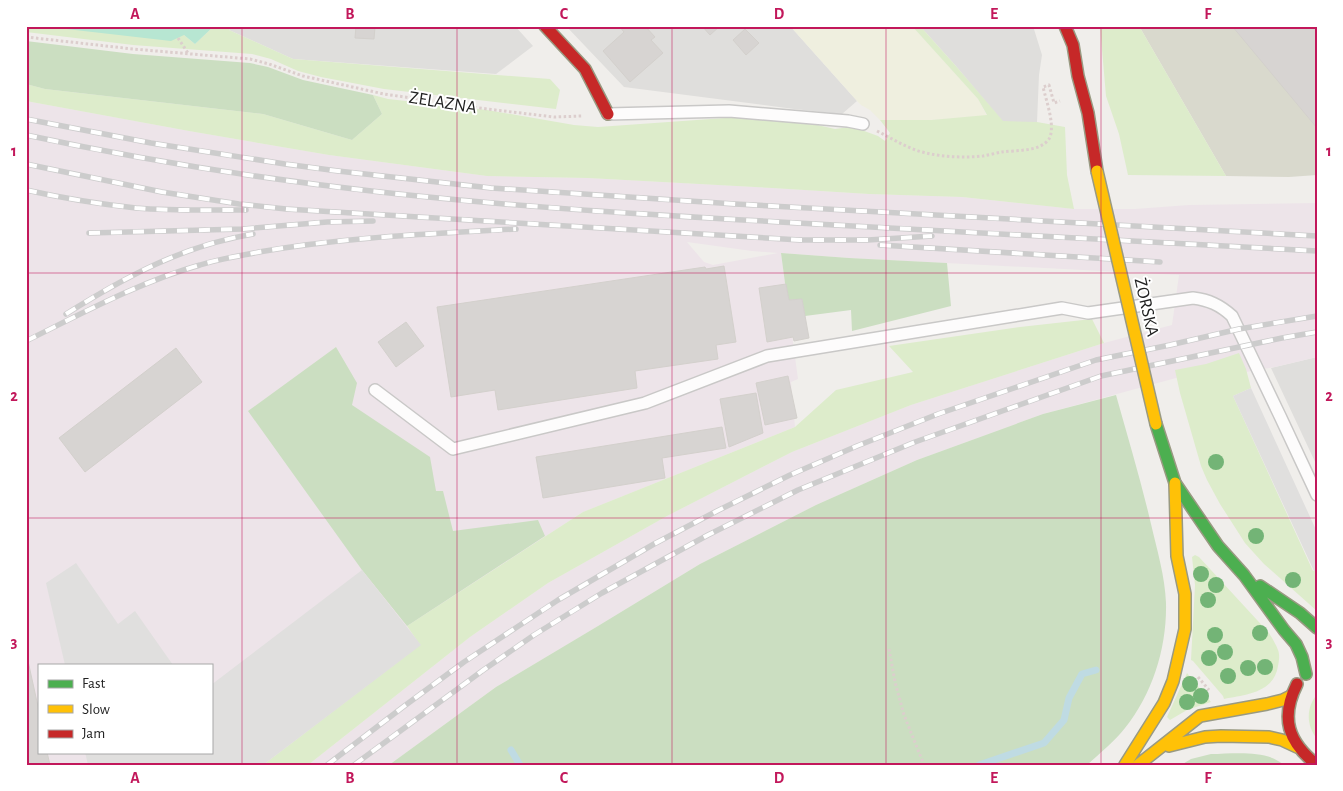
<svg xmlns="http://www.w3.org/2000/svg" width="1343" height="791" font-family="'Alegreya Sans',sans-serif">
	<rect width="100%" height="100%" fill="#f0eeeb"/>
	<!-- residential -->
	<path fill="#dfdedc" d="M233,26H515L533,46L496,74L293,59L229,30Z
		M566,26H790L857,101L842,114L794,109L624,87Z
		M920,26H1033L1042,55L1039,75L1037,122H1003L955,65Z
		M1317,357V466L1271,368Z"/>
	<!-- industrial -->
	<path fill="#ede4e9" fill-rule="evenodd" d="M26,101L189,131L329,155L487,176L588,178L772,188L869,194L962,197L1075,209H1135L1189,205L1317,203V357L1275,367L1240,373L1213,368L1043,414L917,460L816,505L700,564L598,626L496,687L389,765H308L470,637L548,583L667,516L792,452L911,405L1104,343L1172,325L1179,275L849,258L781,253L798,379L791,382L795,427L583,512L407,626L421,645L263,765H26ZM687,242L752,251L778,253L713,265L704,262ZM39,665H211V752H39Z"/>
	<!-- construction -->
	<path fill="#d9d9cd" d="M1139,26H1317V175L1289,177L1226,176Z"/>
	<!-- farmland -->
	<path fill="#efefdf" d="M790,26H912L978,99L987,116L931,120H880L870,110L861,105L857,101Z"/>
	<!-- grass -->
	<path fill="#ddeccb" d="M26,26L184,35L195,44L214,26H233L229,30L293,59L550,79L560,90L556,109L384,89L321,77L298,71L271,59L252,54L133,45L26,32Z
		M912,26H920L955,65L1003,121L1037,122L1065,127L1067,175L1074,209L962,197L869,194L772,188L588,178L487,176L329,155L189,131L26,101V84L45,89L263,114L352,140L382,114L373,95L388,99L487,110L574,125L598,127L739,117L813,124L835,129L849,127L856,128L878,136L885,141L890,133L880,120H931L987,115L978,99Z
		M1100,26H1139L1226,176L1128,175L1119,134L1106,96Z
		M1092,319L1104,343L911,405L792,452L667,516L548,583L470,637L308,765H263L420,645L407,626L583,512L795,427L836,390L913,372L889,346L1020,327Z
		M1239,353L1246,369L1251,388L1233,396L1313,571L1317,570V611L1264,564L1254,553L1245,543L1220,504L1207,480L1201,466L1180,393L1175,370L1206,364Z
		M1195,555L1199,557L1269,633C1272,638 1276,644 1278,650C1280,655 1279,661 1278,666C1274,693 1245,695 1224,699L1223,696L1193,661L1191,660L1195,585L1192,557Z
		M1187,673L1211,702L1187,710L1170,720L1167,717Z
		M1317,694V739C1306,725 1306,708 1317,694Z"/>
	<!-- forest -->
	<path fill="#cbdec1" d="M26,41L133,54L250,63L268,67L303,80L373,95L382,114L352,140L263,114L45,89L26,84Z
		M781,253L849,258L947,263L951,306L852,331L851,310L805,316L802,299L789,300L785,283Z
		M336,347L357,383L352,405L430,457L436,491H443L453,531L538,520L545,536L407,626L362,570L248,411Z
		M1116,395C1128,438 1141,481 1151,524C1157,550 1165,576 1166,603C1167,647 1153,693 1125,728C1114,742 1100,753 1087,765H389L496,687L598,626L700,564L816,505L917,460L1043,414Z
		M1211,754C1233,754 1266,749 1284,765H1181L1191,759Z"/>
	<!-- pitch -->
	<path fill="#b7e6d2" d="M40,26H214L195,44L184,35L171,41Z"/>
	<!-- parking -->
	<path fill="#e0dfde" d="M1251,388L1317,532V570L1314,571L1233,396Z
		M76,563L118,624L135,611L173,665H65L46,583Z
		M362,570L421,645L263,765H88L85,752H211V685Z"/>
	<g fill="none" stroke-linecap="round" stroke-linejoin="round">
		<!-- stream -->
		<path stroke="#bfdbe3" stroke-width="7" d="M511,750L520,765
			M979,765L1044,743L1064,720L1069,698L1082,674L1096,670"/>
	</g>
	<!-- building -->
	<path fill="#d7d4d2" stroke="#d3d0cc" d="M356,26L375,27L374,39L355,38Z
		M619,26H645L655,37L651,40L663,53L630,82L603,51L624,32Z
		M702,26H720L710,35Z
		M1232,26H1317V128Z
		M745,29L759,43L746,55L733,40Z
		M724,266L736,342L716,345L718,359L635,371L637,388L498,410L495,390L451,397L437,307L705,267L706,269Z
		M786,284L789,300L802,299L809,338L794,341L793,337L767,342L759,288Z
		M406,322L424,346L396,367L378,342Z
		M176,348L202,382L85,472L59,438Z
		M788,376L797,418L765,425L756,383Z
		M756,393L763,433L729,447L720,399Z
		M722,427L726,448L662,458L665,478L543,498L536,457Z
		M26,652L39,711V752H47L50,765H26Z"/>
	<g fill="none" stroke-linecap="round" stroke-linejoin="round">
		<!-- lane casing -->
		<g stroke="#c9c8c7" stroke-width="14">
			<path id="lane" d="M608,114L729,111L848,121L863,124
				M375,390L453,449L645,403L767,356L1062,308L1088,313L1193,298C1209,300 1220,305 1232,316L1280,416L1317,495"/>
		</g>
		<!-- fast casing -->
		<g stroke="#999a82" stroke-width="14">
			<path id="fast" d="M1156,424L1175,483L1218,546L1244,575L1284,630L1296,644L1302,657L1306,674
				M1260,586L1300,613L1317,628"/>
		</g>
		<!-- slow casing -->
		<g stroke="#999a82" stroke-width="14">
			<path id="slow" d="M1169,746L1205,737L1221,736L1269,737L1282,740L1297,747
				M1125,765L1164,703L1173,681L1185,629V594L1177,556L1175,483
				M1138,765L1200,716L1267,704L1283,700L1291,696"/>
		</g>
		<!-- jam casing -->
		<g stroke="#999a82" stroke-width="14">
			<path id="jam" d="M545,26L585,69L608,114
				M1065,26L1073,45L1078,76L1088,113L1097,171
				M1297,684C1280,718 1288,742 1317,765"/>
		</g>
		<!-- path -->
		<path stroke="#dccecd" stroke-width="3" stroke-dasharray="2.5 2.5" stroke-linecap="butt" d="M26,37L133,49L250,59L269,64L303,76L384,94L487,109L554,117L582,116
			M178,38L188,53
			M877,131C893,139 908,149 926,153C944,157 965,158 983,156C989,155 996,153 1002,152C1016,150 1040,152 1049,139C1056,127 1046,100 1043,87L1049,85L1054,103L1060,101
			M889,649L895,682L904,715L924,765
			M1198,677L1209,690"/>
		<!-- lane -->
		<use href="#lane" stroke="#fdfcfc" stroke-width="11"/>
		<!-- fast -->
		<use href="#fast" stroke="#4caf50" stroke-width="11"/>
		<!-- slow -->
		<use href="#slow" stroke="#ffc107" stroke-width="11"/>
		<!-- jam -->
		<use href="#jam" stroke="#c62828" stroke-width="11"/>
		<!-- rail casing -->
		<g stroke="#ccc" stroke-width="5.5">
			<path id="rail" d="M26,119L151,143L285,164L338,171L491,188L735,204L1317,236
				M26,135C143,160 262,179 380,192C525,208 670,216 816,224C983,233 1150,242 1317,251
				M26,164L162,192L239,204L286,209L800,240H868L932,236
				M26,190C62,198 99,204 136,208C172,211 209,210 246,210
				M89,233L243,229L327,222L373,221
				M880,245L1160,262
				M66,314C127,276 182,246 253,234
				M26,341C83,313 139,282 200,265C219,259 239,256 259,252C344,237 430,234 516,229
				M327,765L403,707L464,662L558,600L654,544L717,511L790,475L857,446L938,414L1096,360L1170,345L1239,329L1317,316
				M354,765L482,671L534,635L602,593L708,535L798,490L915,442L1101,376L1282,338L1317,332"/>
		</g>
		<!-- rail -->
		<use href="#rail" stroke="#fff" stroke-width="4" stroke-dasharray="11" stroke-linecap="butt"/>
		<!-- slow-bridge casing -->
		<g stroke="#999a82" stroke-width="14" stroke-linecap="butt">
			<path id="slow-bridge" d="M1097,171L1156,424"/>
		</g>
		<!-- slow-bridge -->
		<use href="#slow-bridge" stroke="#ffc107" stroke-width="11"/>
	</g>
	<!-- trees -->
	<g fill="#73b476">
		<circle cx="1216" cy="462" r="8"/>
		<circle cx="1256" cy="536" r="8"/>
		<circle cx="1201" cy="574" r="8"/>
		<circle cx="1293" cy="580" r="8"/>
		<circle cx="1216" cy="585" r="8"/>
		<circle cx="1208" cy="600" r="8"/>
		<circle cx="1260" cy="633" r="8"/>
		<circle cx="1215" cy="635" r="8"/>
		<circle cx="1225" cy="652" r="8"/>
		<circle cx="1209" cy="658" r="8"/>
		<circle cx="1265" cy="667" r="8"/>
		<circle cx="1248" cy="668" r="8"/>
		<circle cx="1228" cy="676" r="8"/>
		<circle cx="1190" cy="684" r="8"/>
		<circle cx="1201" cy="696" r="8"/>
		<circle cx="1187" cy="702" r="8"/>
	</g>
	<!-- grid -->
	<path fill="none" stroke="#c2185b" stroke-width="1" stroke-opacity="0.55" d="M242,26V765M457,26V765M672,26V765M886,26V765M1101,26V765M26,273H1317M26,518H1317"/>
	<g text-anchor="middle" stroke-width="4" stroke-linejoin="round" paint-order="stroke">
		<!-- street labels -->
		<g font-size="18" fill="#222" stroke="#fff">
			<text transform="translate(443 102) rotate(9)" y="6">ŻELAZNA</text>
			<text transform="translate(1147 307) rotate(77)" y="6">ŻORSKA</text>
		</g>
	</g>
	<!-- border -->
	<rect width="1343" height="791" fill="none" stroke="#ffffff" stroke-width="55"/>
	<!-- legend -->
	<rect x="38" y="664" width="175" height="90" fill="#ffffff" stroke="#a7a7a7"/>
	<rect x="48" y="680" width="25" height="8" fill="#4caf50" stroke="#a7a7a7"/>
	<text x="82" y="688" font-size="15" fill="#222222">Fast</text>
	<rect x="48" y="705" width="25" height="8" fill="#ffc107" stroke="#a7a7a7"/>
	<text x="82" y="714" font-size="15" fill="#222222">Slow</text>
	<rect x="48" y="730" width="25" height="8" fill="#c62828" stroke="#a7a7a7"/>
	<text x="82" y="738" font-size="15" fill="#222222">Jam</text>
	<rect x="28" y="28" width="1288" height="736" fill="none" stroke="#c2185b" stroke-width="2"/>
	<g font-size="16" text-anchor="middle" font-weight="bold" fill="#c2185b">
		<text x="135" y="19">A</text>
		<text x="350" y="19">B</text>
		<text x="564" y="19">C</text>
		<text x="779" y="19">D</text>
		<text x="994" y="19">E</text>
		<text x="1208" y="19">F</text>
		<text x="14" y="156">1</text>
		<text x="1329" y="156">1</text>
		<text x="14" y="401">2</text>
		<text x="1329" y="401">2</text>
		<text x="14" y="647">3</text>
		<text x="1329" y="647">3</text>
		<text x="135" y="783">A</text>
		<text x="350" y="783">B</text>
		<text x="564" y="783">C</text>
		<text x="779" y="783">D</text>
		<text x="994" y="783">E</text>
		<text x="1208" y="783">F</text>
	</g>
</svg>
